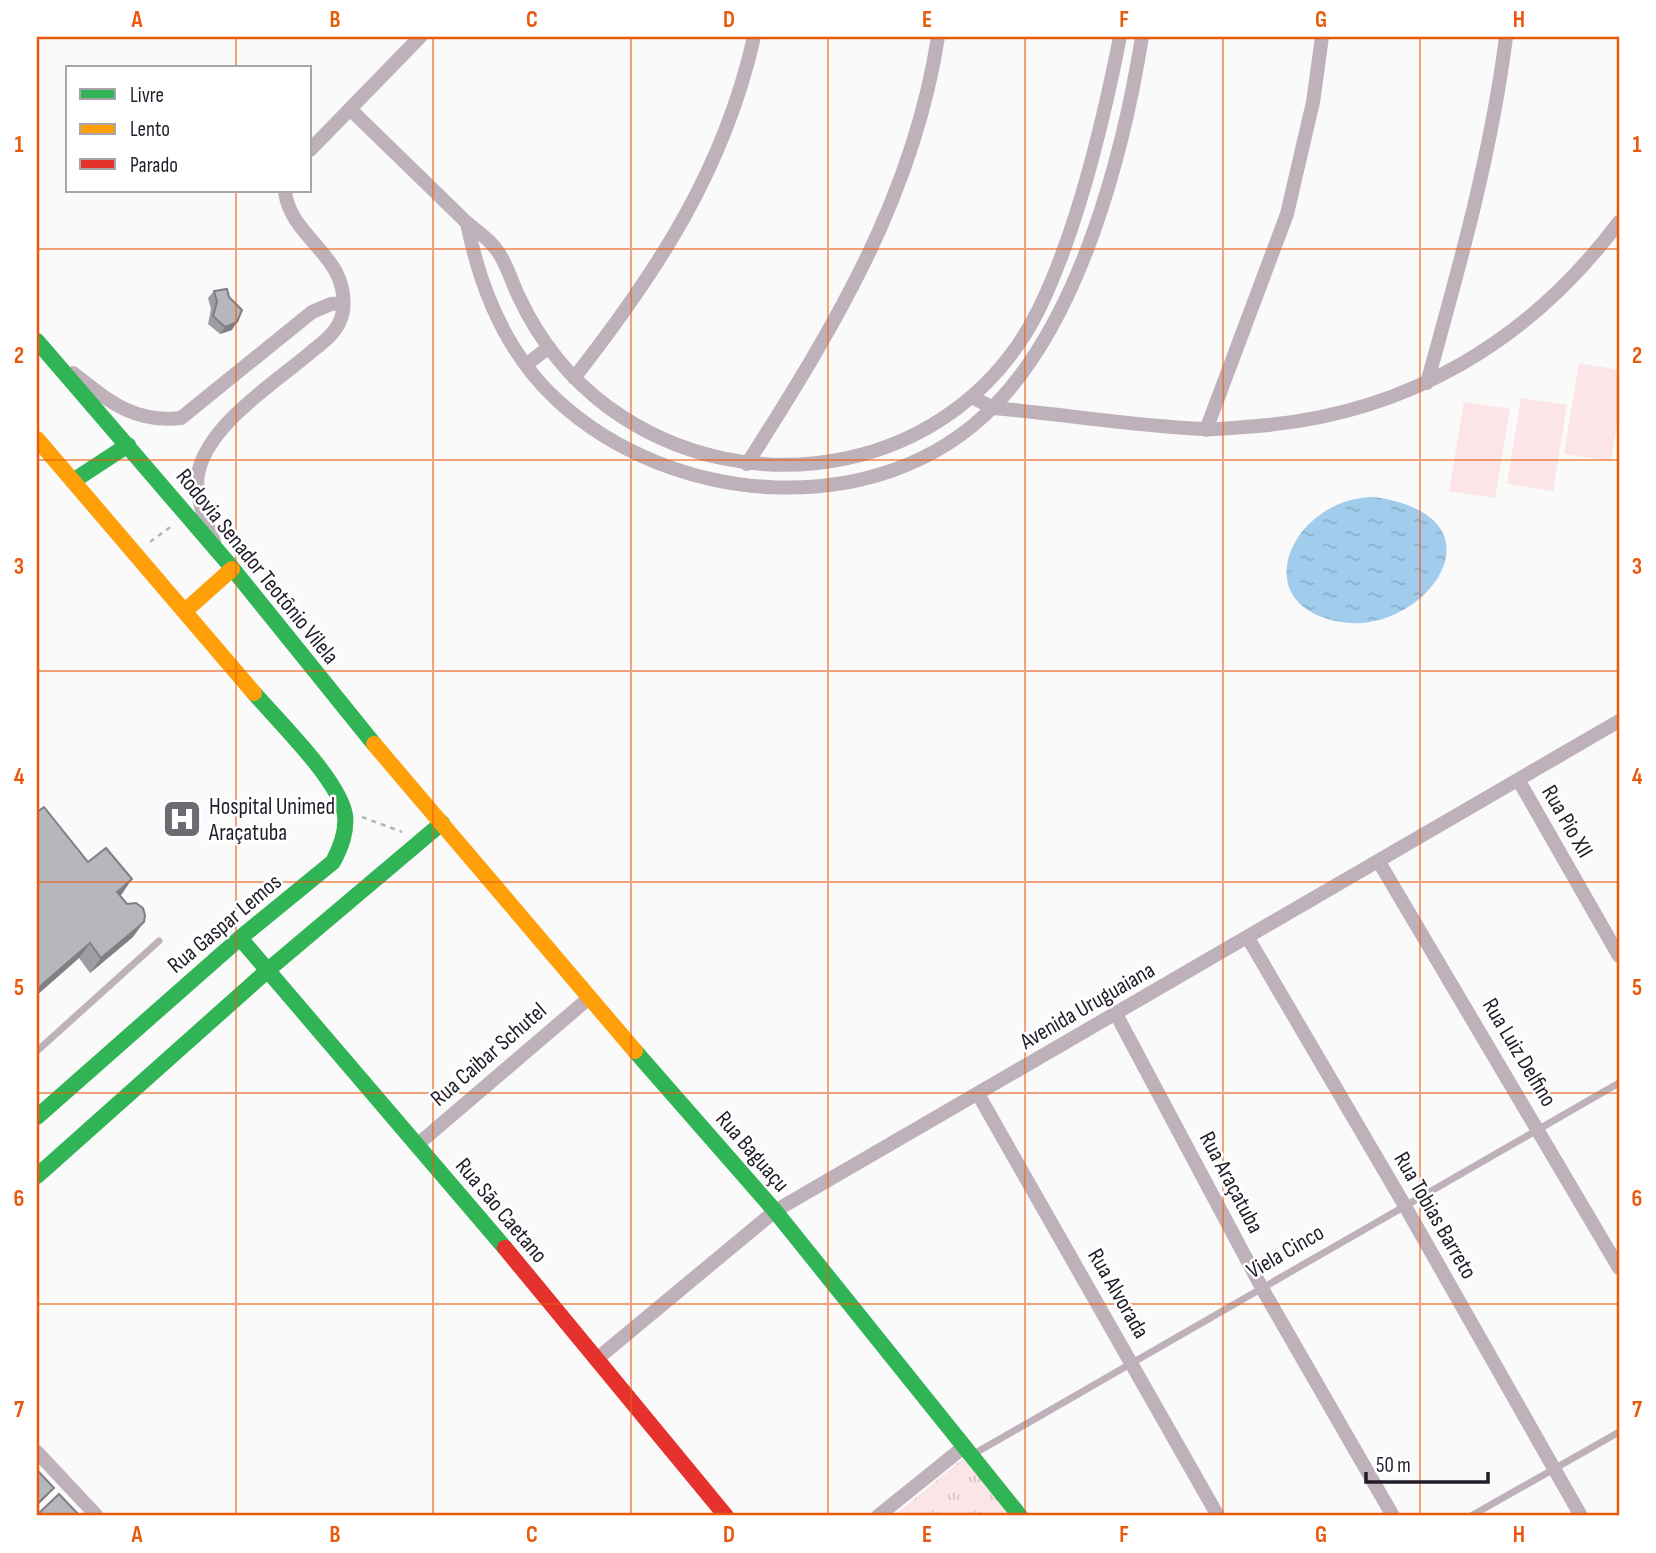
<svg xmlns="http://www.w3.org/2000/svg" width="1656" height="1553" font-family="'Sofia Sans Condensed',sans-serif">
	<defs>
		<pattern id="park-tufts" width="24" height="20" patternUnits="userSpaceOnUse" patternTransform="scale(1.75)"><rect width="24" height="20" fill="#fbe5e7"/><path d="M3 7l-1-3M5 7V3M7 7l1-3M15 17l-1-3M17 17v-4M19 17l1-3" fill="none" stroke="#d7c4c6"/></pattern>
		<pattern id="water-ripples" width="26" height="14" patternUnits="userSpaceOnUse" patternTransform="scale(1.75)"><rect width="26" height="14" fill="#a2ccec"/><path d="M2 4q2-2 4 0t4 0M15 11q2-2 4 0t4 0" fill="none" stroke="#8bafca"/></pattern>
	</defs>
	<rect width="100%" height="100%" fill="#fafafa"/>
	<!-- park -->
	<path fill="url(#park-tufts)" d="M965,1457L1011,1516H894Z"/>
	<!-- pitch -->
	<path fill="#fbe5e7" d="M1579,363L1619,370V412L1611,461L1564,454Z
		M1521,398L1567,405L1553,491L1507,484Z
		M1464,402L1510,409L1495,498L1449,491Z"/>
	<!-- water -->
	<path fill="url(#water-ripples)" d="M1374,497C1513,517 1424,636 1341,622C1242,605 1293,497 1374,497Z"/>
	<g fill="none" stroke-linecap="round" stroke-linejoin="round">
		<!-- path -->
		<path stroke="#bab3b9" stroke-width="2.5" stroke-dasharray="5 5" stroke-linecap="butt" d="M150,542L173,525
			M362,817L402,832"/>
		<!-- lane -->
		<path stroke="#beb1b9" stroke-width="7" d="M37,1051L159,941
			M972,1455L1619,1083
			M1471,1516L1619,1432"/>
		<!-- street -->
		<path stroke="#beb1b9" stroke-width="14" d="M350,109C387,145 424,181 461,217C472,229 486,235 496,249C507,263 511,281 519,297C539,340 570,379 608,407C750,511 957,472 1038,311C1077,232 1103,123 1120,37
			M310,150L420,37
			M467,223C480,288 507,354 557,400C672,507 880,524 994,406C1080,319 1123,155 1142,37
			M526,365L549,347
			M73,373C109,401 133,423 181,418L312,312L331,304L343,303
			M574,378C657,272 724,170 754,37
			M1427,383C1459,268 1491,155 1506,37
			M972,397L993,408C1063,414 1134,426 1204,429C1221,430 1240,427 1257,426C1407,414 1529,342 1619,222
			M1206,430L1287,214L1313,102L1322,37
			M747,464C833,329 913,198 938,37
			M214,541C206,521 194,496 198,474C207,425 275,383 311,352C325,341 340,330 343,311C350,255 290,239 285,191
			M1519,781L1619,956
			M1379,862L1619,1268
			M1248,938L1405,1206L1581,1516
			M1116,1014L1263,1290L1393,1516
			M978,1094L1218,1516
			M417,1145L589,998
			M598,1358L775,1211L1619,721
			M37,1452L97,1516
			M878,1516L965,1446"/>
		<!-- fast -->
		<path stroke="#30b455" stroke-width="16" d="M37,341L228,563L374,744
			M73,481L128,445
			M240,938L505,1248
			M635,1051L775,1211L1020,1516
			M37,1117L240,938L333,862C341,847 347,832 345,815C339,780 279,722 254,693
			M37,1176L268,970L442,823"/>
		<!-- slow -->
		<path stroke="#ff9f0a" stroke-width="16" d="M37,439L254,693
			M185,611L232,569
			M374,744L635,1051"/>
		<!-- jam -->
		<path stroke="#e5322d" stroke-width="16" d="M505,1248L726,1516"/>
	</g>
	<!-- wall -->
	<path fill="#9d9da3" d="M214,291L232,330L220,334L208,324L211,309L208,298Z
		M37,812L88,862L132,879L120,895L133,937L90,973L79,958L37,995Z"/>
	<!-- shaded-wall -->
	<path fill="#7f8084" d="M237,322L232,330L220,334L225,327Z
		M132,879L122,894L106,906L117,892Z
		M144,922L133,937L90,973L101,958Z
		M90,943L79,958L37,995V989Z
		M54,1488L48,1495L37,1506V1504Z"/>
	<!-- building -->
	<path fill="#b6b7bd" stroke="#7f8084" stroke-width="2" d="M227,289L229,297L242,310L237,322L225,327L213,316L217,302L214,291Z
		M44,807L88,862L106,848L132,879L117,892L127,904L136,903L143,908L145,915L144,922L101,958L90,943L37,989V812Z
		M37,1470L54,1488L37,1504Z
		M59,1494L80,1516H37V1515Z"/>
	<!-- grid -->
	<path fill="none" stroke="#e8590c" stroke-width="2" stroke-opacity="0.55" d="M236,37V68M433,37V1516M631,37V1516M828,37V1516M1025,37V1516M1223,37V1516M1420,37V1516M236,191V1516M37,249H1619M37,460H1619M37,671H1619M37,882H1619M37,1093H1619M37,1304H1619"/>
	<!-- icons -->
	<defs>
		<g id="hospital-square" transform="scale(2.0125)"><rect x="-9" y="-9" width="18" height="18" rx="4" fill="#6e6a72" stroke="#fff"/><path d="M-5-5h3v3.5h4V-5h3V5h-3V1.5h-4V5h-3Z" fill="#fff"/></g>
	</defs>
	<g fill-rule="evenodd">
		<use href="#hospital-square" x="182" y="819"/>
	</g>
	<g text-anchor="middle" stroke-width="5" stroke-linejoin="round" paint-order="stroke">
		<!-- street labels -->
		<g font-size="23" fill="#231d29" stroke="#fff">
			<text transform="translate(258 566) rotate(51)" y="8">Rodovia Senador Teotônio Vilela</text>
			<text transform="translate(1568 821) rotate(60)" y="8">Rua Pio XII</text>
			<text transform="translate(224 923) rotate(-40)" y="8">Rua Gaspar Lemos</text>
			<text transform="translate(1087 1005) rotate(-30)" y="8">Avenida Uruguaiana</text>
			<text transform="translate(1520 1052) rotate(59)" y="8">Rua Luiz Delfino</text>
			<text transform="translate(488 1054) rotate(-41)" y="8">Rua Caibar Schutel</text>
			<text transform="translate(753 1151) rotate(49)" y="8">Rua Baguaçu</text>
			<text transform="translate(1232 1182) rotate(62)" y="8">Rua Araçatuba</text>
			<text transform="translate(502 1210) rotate(50)" y="8">Rua São Caetano</text>
			<text transform="translate(1436 1215) rotate(60)" y="8">Rua Tobias Barreto</text>
			<text transform="translate(1285 1251) rotate(-30)" y="8">Viela Cinco</text>
			<text transform="translate(1119 1293) rotate(60)" y="8">Rua Alvorada</text>
		</g>
		<!-- poi labels -->
		<g font-size="23" fill="#231d29" stroke="#fff" text-anchor="start">
			<text x="209" y="814">Hospital Unimed<tspan x="209" dy="26">Araçatuba</tspan></text>
		</g>
	</g>
	<!-- border -->
	<rect width="1656" height="1553" fill="none" stroke="#ffffff" stroke-width="77"/>
	<!-- legend -->
	<rect x="66" y="66" width="245" height="126" fill="#ffffff" stroke="#a7a5a9" stroke-width="2"/>
	<rect x="80" y="89" width="35" height="10" fill="#30b455" stroke="#a7a5a9" stroke-width="2"/>
	<text x="130" y="102" font-size="21" fill="#231d29">Livre</text>
	<rect x="80" y="124" width="35" height="10" fill="#ff9f0a" stroke="#a7a5a9" stroke-width="2"/>
	<text x="130" y="136" font-size="21" fill="#231d29">Lento</text>
	<rect x="80" y="159" width="35" height="10" fill="#e5322d" stroke="#a7a5a9" stroke-width="2"/>
	<text x="130" y="172" font-size="21" fill="#231d29">Parado</text>
	<!-- scale -->
	<path d="M1366 1472v10h122v-10" fill="none" stroke="#231d29" stroke-width="3.5"/>
	<text x="1376" y="1472" font-size="21" fill="#231d29" stroke="#ffffff" stroke-width="5" paint-order="stroke">50 m</text>
	<rect x="38" y="38" width="1580" height="1476" fill="none" stroke="#e8590c" stroke-width="2.5"/>
	<g font-size="23" text-anchor="middle" font-weight="bold" fill="#e8590c">
		<text x="137" y="27">A</text>
		<text x="335" y="27">B</text>
		<text x="532" y="27">C</text>
		<text x="729" y="27">D</text>
		<text x="927" y="27">E</text>
		<text x="1124" y="27">F</text>
		<text x="1321" y="27">G</text>
		<text x="1519" y="27">H</text>
		<text x="19" y="152">1</text>
		<text x="1637" y="152">1</text>
		<text x="19" y="363">2</text>
		<text x="1637" y="363">2</text>
		<text x="19" y="574">3</text>
		<text x="1637" y="574">3</text>
		<text x="19" y="784">4</text>
		<text x="1637" y="784">4</text>
		<text x="19" y="995">5</text>
		<text x="1637" y="995">5</text>
		<text x="19" y="1206">6</text>
		<text x="1637" y="1206">6</text>
		<text x="19" y="1417">7</text>
		<text x="1637" y="1417">7</text>
		<text x="137" y="1542">A</text>
		<text x="335" y="1542">B</text>
		<text x="532" y="1542">C</text>
		<text x="729" y="1542">D</text>
		<text x="927" y="1542">E</text>
		<text x="1124" y="1542">F</text>
		<text x="1321" y="1542">G</text>
		<text x="1519" y="1542">H</text>
	</g>
</svg>
